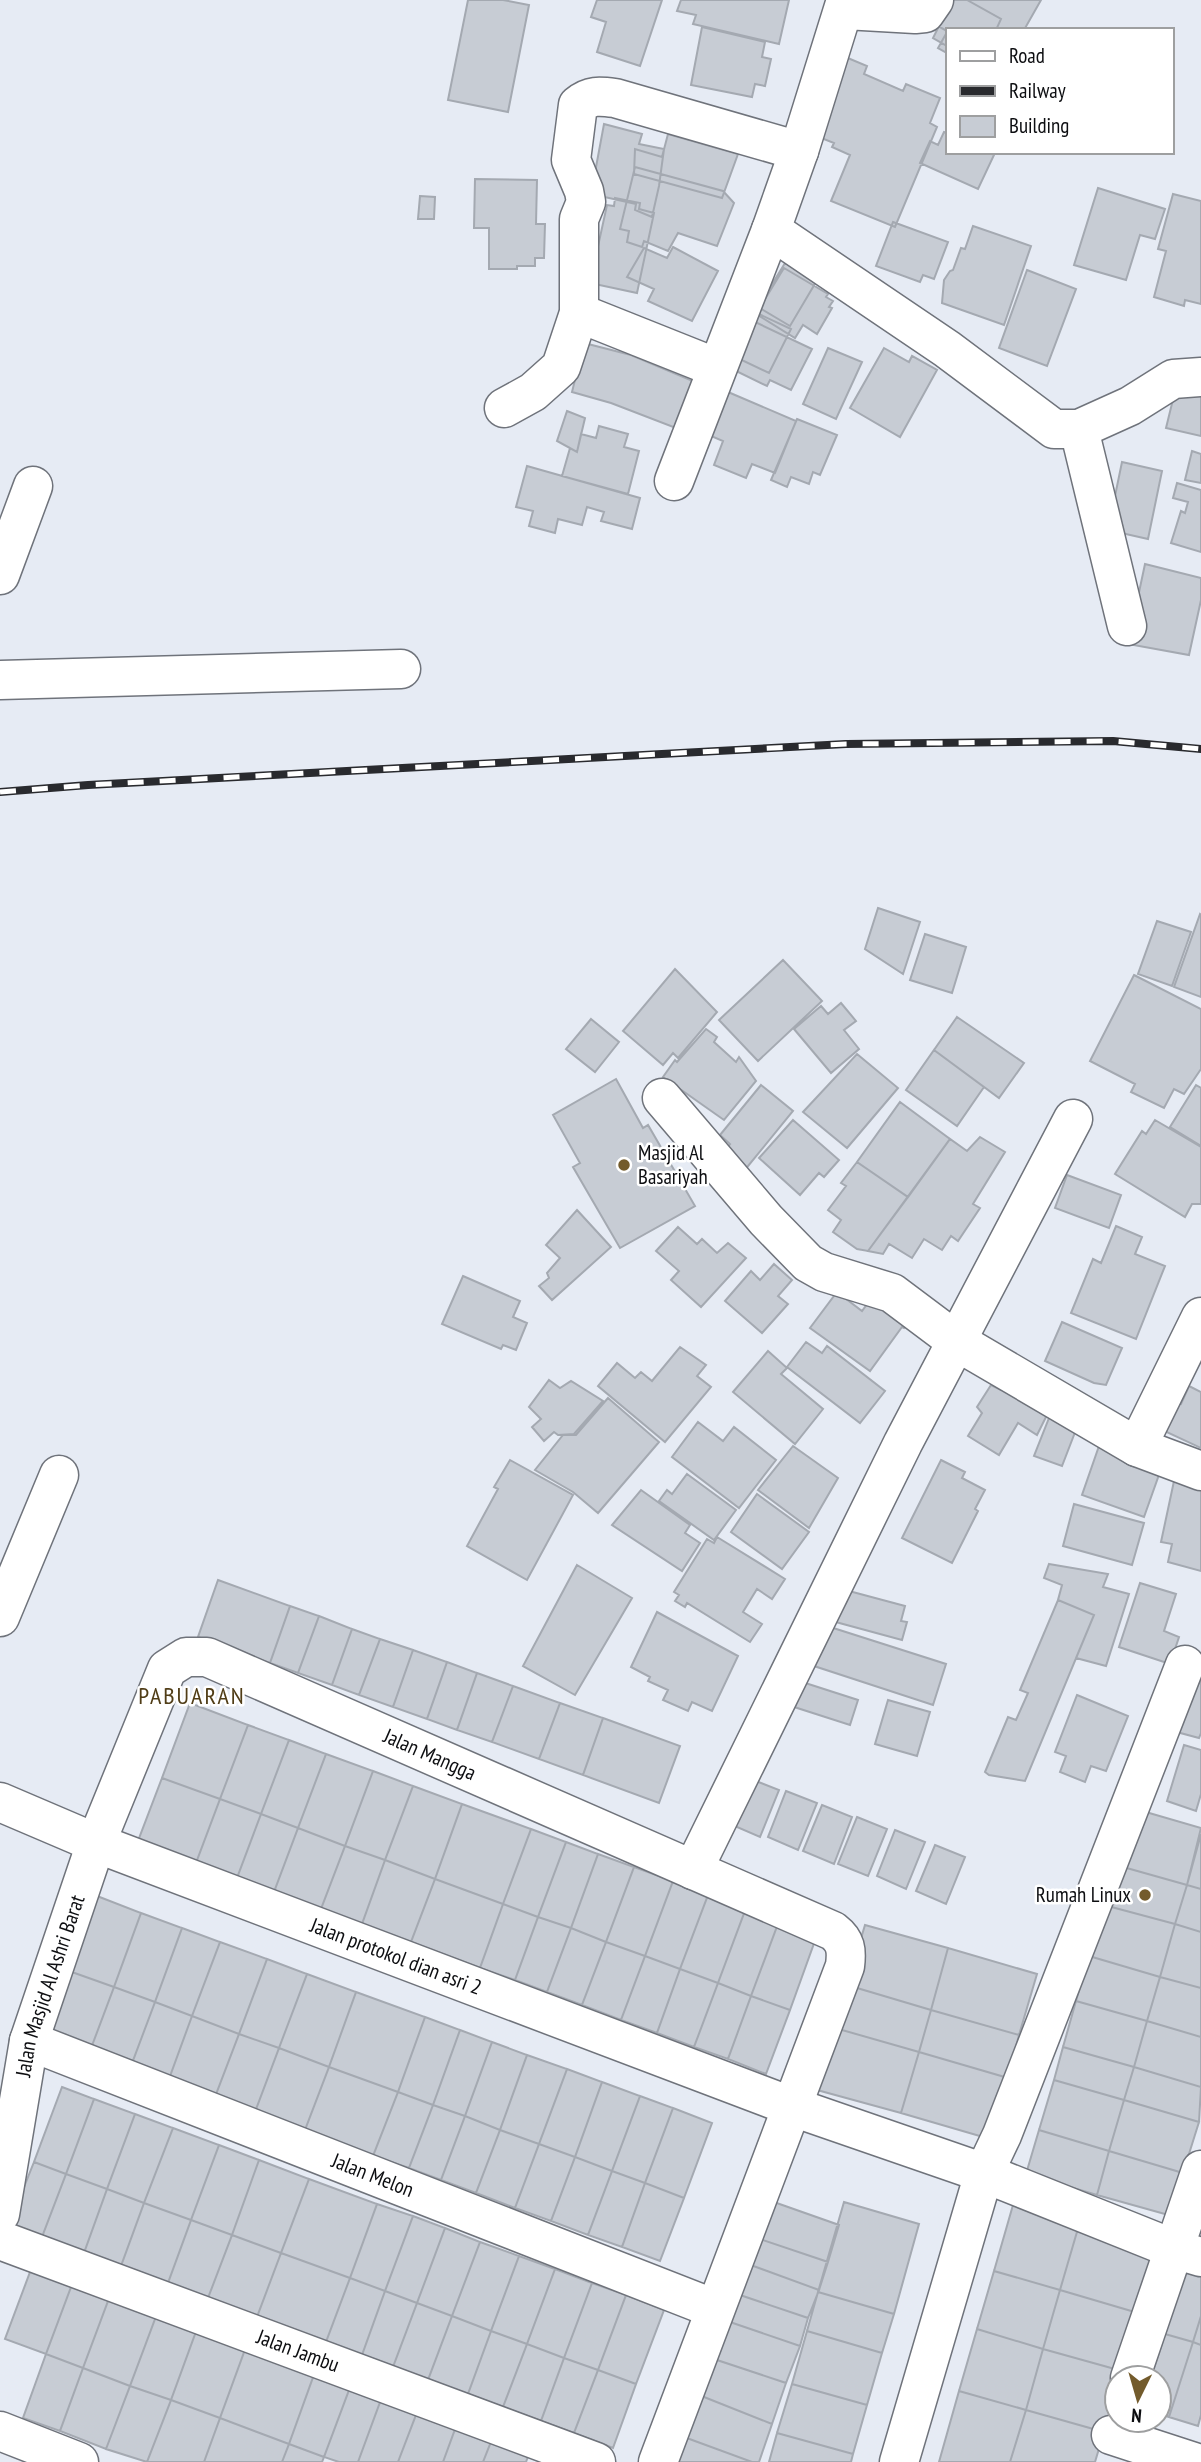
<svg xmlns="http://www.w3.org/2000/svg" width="1201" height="2462" font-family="'PT Sans Narrow',sans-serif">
	<rect width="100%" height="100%" fill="#e6ebf4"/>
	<!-- building -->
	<path fill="#c7ccd4" stroke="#a4a9b1" stroke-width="2" d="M468,0H503L529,5L508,112L448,100Z
		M597,0H662L640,66L597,52L606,22L591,17Z
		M681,0H789L779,44L693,24L696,15L677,11Z
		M947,0H967L1001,19L996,30L947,31L934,24Z
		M952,0H1041L1024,30H947V46L933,38Z
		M702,27L765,42L762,57L771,59L765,86L755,84L752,97L691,85Z
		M947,32V53L938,48Z
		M843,56L867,66L864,74L903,91L906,84L940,98L930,123L937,127L895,227L831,201L850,155L832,147L834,143L811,134Z
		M604,124L642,134L639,144L664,149L659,186L652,217L635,210L636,204L591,194Z
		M944,132L947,133V152H988L994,155L978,189L920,163L930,141L938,145Z
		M668,134L738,154L722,198L634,174L635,149L662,157Z
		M635,167L723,191L734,203L717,246L678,233L668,251L644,241L642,247L627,242L629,231L620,229Z
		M475,179L537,180L536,224H545L544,258H535V266H517V269H489V228H474Z
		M1098,188L1165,209L1155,239L1140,235L1126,280L1074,265Z
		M1173,194L1201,201V304L1185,300L1184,306L1154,297L1166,251L1158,249Z
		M420,196L435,197L434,219H418Z
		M615,198L640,203L639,209L654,213L637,293L590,283L607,205L614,206Z
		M893,222L948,242L934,279L923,275L920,282L876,266Z
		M973,226L1031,246L1004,325L942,303L944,280L950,271L953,270L961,248L965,249Z
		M673,247L718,271L692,321L648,301L654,289L627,277L644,248L667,258Z
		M785,263L816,282L790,326L758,307Z
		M784,268L828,294L826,297L833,301L829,307L832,308L817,334L803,325L795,338L756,314Z
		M1027,270L1076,289L1047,366L999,348Z
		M748,309L791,329L769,373L727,353Z
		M753,321L812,349L791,390L770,380L767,386L730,368Z
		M584,343L631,355L700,384L681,430L611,403L572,392Z
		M828,348L862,362L836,419L803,404Z
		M884,348L909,362L912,356L937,370L900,437L850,408Z
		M1178,379L1201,391V436L1166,428Z
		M728,392L796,421L775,473L752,464L746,478L714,465L723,441L711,436Z
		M567,411L585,418L577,452L557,441Z
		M797,419L837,435L820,475L813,472L809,484L791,477L787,487L771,480Z
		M599,426L628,434L624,447L639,451L628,494L562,476L570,448L577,452L581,434L596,438Z
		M1192,451L1201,454V483L1185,480Z
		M1122,462L1162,471L1148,539L1108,530Z
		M527,466L640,498L632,529L601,521L604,512L587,507L582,525L558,519L555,533L529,526L533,511L516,507Z
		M1177,483L1201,490V552L1171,543L1181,511L1185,513L1188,502L1173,498Z
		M1145,564L1201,578V600L1189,655L1128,644Z
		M878,908L920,922L903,974L865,949Z
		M1200,914L1201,915V997L1174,987Z
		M1157,921L1191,932L1172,986L1138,974Z
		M925,934L966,947L952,993L910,980Z
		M783,960L822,1001L758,1061L719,1020Z
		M675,969L717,1012L678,1058L673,1053L663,1065L623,1031Z
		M1134,975L1201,1009V1069L1184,1094L1174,1089L1164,1108L1131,1092L1135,1084L1090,1061Z
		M841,1003L856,1021L844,1030L859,1049L831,1073L794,1029L821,1006L828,1014Z
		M957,1017L1024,1063L999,1098L934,1050Z
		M591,1019L619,1042L595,1072L566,1049Z
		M706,1029L717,1037L714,1042L736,1062L739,1057L756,1081L724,1120L663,1077L675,1060L677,1062Z
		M934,1050L984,1087L957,1126L906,1090Z
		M857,1054L898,1088L847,1148L803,1112Z
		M616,1079L643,1128L648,1125L695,1206L620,1248L573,1167L580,1163L553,1115Z
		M761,1085L793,1111L744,1171L723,1153L730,1144L720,1135Z
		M1196,1085L1201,1088V1146L1170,1127Z
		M900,1102L950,1139L908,1197L857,1162Z
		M793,1120L839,1160L824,1177L819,1173L800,1195L759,1158Z
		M1155,1120L1201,1147V1204H1192L1185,1217L1115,1174L1142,1131L1146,1134Z
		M980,1137L1005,1152L973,1204L980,1208L958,1241L951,1236L942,1250L924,1239L912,1258L889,1244L883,1254L868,1251L950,1139L967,1151Z
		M857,1162L908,1197L868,1251L857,1249L833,1232L841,1220L828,1210L846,1186L841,1183Z
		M1067,1175L1121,1195L1109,1228L1055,1208Z
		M577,1210L611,1247L552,1300L539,1286L549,1278L547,1273L560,1258L546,1245Z
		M1116,1226L1142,1237L1135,1254L1165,1266L1136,1339L1071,1313L1093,1259L1101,1263Z
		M678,1227L697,1244L702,1239L717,1253L728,1243L746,1258L701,1307L671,1280L679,1271L656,1251Z
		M774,1264L792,1280L778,1296L788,1304L762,1333L725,1301L751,1271L760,1280Z
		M463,1276L520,1301L513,1317L527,1323L516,1350L503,1345L501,1349L442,1324Z
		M837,1292L862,1311L876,1292L911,1318L904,1328L902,1327L870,1371L810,1328Z
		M1062,1322L1122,1348L1106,1385L1094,1383L1045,1361Z
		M806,1342L822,1353L827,1346L885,1391L860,1423L787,1367Z
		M680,1347L706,1365L697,1376L711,1387L665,1442L598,1386L617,1363L635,1378L641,1372L652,1381Z
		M768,1351L787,1368L781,1374L823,1409L795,1444L733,1392Z
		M549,1380L560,1388L571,1381L603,1401L574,1434L558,1435L554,1432L544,1441L532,1427L541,1419L529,1407Z
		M991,1385L1001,1390L1006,1385L1051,1407L1037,1435L1018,1423L999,1455L968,1436L982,1413L977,1407Z
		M1189,1386L1201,1392V1448L1158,1428L1171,1400L1181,1404Z
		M608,1398L659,1442L598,1513L573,1492L535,1470L563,1435H576Z
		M1051,1413L1079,1422L1062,1466L1034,1456Z
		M698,1422L723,1441L734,1427L776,1460L739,1508L672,1457Z
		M793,1446L838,1478L809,1528L758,1490Z
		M1099,1446L1161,1469L1144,1517L1082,1495Z
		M510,1460L573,1495L527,1580L467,1546L498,1489L494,1487Z
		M941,1460L965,1472L962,1478L985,1490L975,1509L978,1511L952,1563L902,1538Z
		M687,1474L736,1510L714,1540L659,1501L667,1490L672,1494Z
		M1174,1481L1201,1488V1571L1168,1562L1172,1544L1161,1542Z
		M641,1490L690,1525L685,1533L700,1543L682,1571L612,1525Z
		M757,1494L809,1532L782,1569L731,1532Z
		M1074,1504L1144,1523L1132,1565L1063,1546Z
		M717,1537L785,1579L772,1599L757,1589L743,1612L762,1624L750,1642L687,1603L685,1607L675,1601L679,1595L674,1592L707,1539L714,1543Z
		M1049,1564L1108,1574L1103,1587L1129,1594L1106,1666L1076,1658L1094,1615L1058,1600L1062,1585L1044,1578Z
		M577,1565L632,1598L575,1695L523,1666Z
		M218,1580L290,1606L270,1663L198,1637Z
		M1140,1583L1176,1594L1164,1631L1179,1637L1170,1664L1119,1647Z
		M849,1591L905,1606L901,1621L907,1622L902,1640L832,1621L838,1601L846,1603Z
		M1058,1600L1094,1615L1025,1781L989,1775L985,1772L1008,1717L1016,1720L1028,1693L1020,1690Z
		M290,1606L319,1616L298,1673L270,1663Z
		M657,1612L738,1656L712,1711L692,1702L688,1711L663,1700L668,1690L648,1681L650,1677L631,1667Z
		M319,1616L352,1629L332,1685L298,1673Z
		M827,1626L946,1664L933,1705L814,1666Z
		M352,1629L380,1639L359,1695L332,1685Z
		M380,1639L413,1650L393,1707L359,1695Z
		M413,1650L447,1662L427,1719L393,1707Z
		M447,1662L477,1673L457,1730L427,1719Z
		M477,1673L513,1686L492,1742L457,1730Z
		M1201,1675V1733L1199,1738L1173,1731Z
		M796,1680L858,1700L850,1725L788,1705Z
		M513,1686L560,1703L539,1759L492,1742Z
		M1077,1695L1128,1716L1106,1771L1091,1766L1085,1782L1060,1772L1066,1756L1055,1752Z
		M888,1700L930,1712L917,1756L875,1744Z
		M190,1703L248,1725L220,1799L162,1778Z
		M560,1703L603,1718L583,1775L539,1759Z
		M603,1718L680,1746L659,1803L583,1775Z
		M248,1725L289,1740L261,1814L220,1799Z
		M289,1740L326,1754L298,1828L261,1814Z
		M1184,1745L1201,1750V1794L1196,1811L1167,1801Z
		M326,1754L373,1771L345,1846L298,1828Z
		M373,1771L413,1786L385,1860L345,1846Z
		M162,1778L220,1799L196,1863L138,1841Z
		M748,1778L779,1790L760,1837L730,1824Z
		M413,1786L462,1804L435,1879L385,1860Z
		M786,1791L817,1803L798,1850L768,1837Z
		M220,1799L261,1814L237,1878L196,1863Z
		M462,1804L531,1829L503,1904L435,1879Z
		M822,1805L852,1817L834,1864L803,1851Z
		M1132,1808L1201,1828L1187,1885L1116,1865Z
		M261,1814L298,1828L274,1892L237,1878Z
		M857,1817L887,1829L868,1876L838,1864Z
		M298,1828L345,1846L321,1909L274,1892Z
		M531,1829L566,1842L538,1917L503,1904Z
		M895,1830L925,1842L906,1889L877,1876Z
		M1201,1834V1889L1187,1885Z
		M566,1842L598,1854L571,1928L538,1917Z
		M935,1845L965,1857L946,1904L916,1891Z
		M345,1846L385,1860L362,1924L321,1909Z
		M598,1854L634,1867L606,1942L571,1928Z
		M385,1860L435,1879L411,1942L362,1924Z
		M1116,1865L1187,1885L1175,1924L1104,1905Z
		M634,1867L673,1881L645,1956L606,1942Z
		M435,1879L503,1904L480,1968L411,1942Z
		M673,1881L708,1895L680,1969L645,1956Z
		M1187,1885L1201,1889V1932L1175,1924Z
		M708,1895L746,1908L718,1983L680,1969Z
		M97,1896L141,1913L114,1987L69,1971Z
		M503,1904L538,1917L515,1980L480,1968Z
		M1104,1905L1175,1924L1160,1977L1089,1956Z
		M746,1908L779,1921L751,1996L718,1983Z
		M141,1913L182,1928L155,2002L114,1987Z
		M538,1917L571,1928L547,1992L515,1980Z
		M779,1921L817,1935L790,2010L751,1996Z
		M1175,1924L1201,1932V1988L1160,1977Z
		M865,1925L948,1948L931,2010L847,1985Z
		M182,1928L220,1942L192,2016L155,2002Z
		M571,1928L606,1942L582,2005L547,1992Z
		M220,1942L267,1959L239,2034L192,2016Z
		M606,1942L645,1956L621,2020L582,2005Z
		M948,1948L1037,1974L1019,2035L931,2010Z
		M645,1956L680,1969L657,2033L621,2020Z
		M1089,1956L1160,1977L1147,2021L1076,2001Z
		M267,1959L307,1974L279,2048L239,2034Z
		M680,1969L718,1983L694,2047L657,2033Z
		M69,1971L114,1987L90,2051L46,2034Z
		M307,1974L356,1992L329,2067L279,2048Z
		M1160,1977L1201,1988V2037L1147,2021Z
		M718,1983L751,1996L728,2059L694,2047Z
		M847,1985L931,2010L919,2052L835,2028Z
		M114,1987L155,2002L131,2066L90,2051Z
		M356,1992L425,2017L398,2092L329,2067Z
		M751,1996L790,2010L766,2074L728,2059Z
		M1076,2001L1147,2021L1134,2067L1063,2047Z
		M155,2002L192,2016L169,2079L131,2066Z
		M931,2010L1019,2035L1008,2078L919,2052Z
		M192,2016L239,2034L215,2097L169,2079Z
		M425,2017L460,2030L433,2105L398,2092Z
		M1147,2021L1201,2037V2087L1134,2067Z
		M835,2028L919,2052L901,2113L817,2090Z
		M460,2030L492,2042L465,2116L433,2105Z
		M239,2034L279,2048L255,2112L215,2097Z
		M492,2042L527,2055L500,2130L465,2116Z
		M1063,2047L1134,2067L1124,2100L1054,2080Z
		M279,2048L329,2067L305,2130L255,2112Z
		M919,2052L1008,2078L990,2139L901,2113Z
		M527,2055L567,2069L539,2144L500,2130Z
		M329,2067L398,2092L373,2156L305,2130Z
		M1134,2067L1201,2087L1199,2122L1124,2100Z
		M567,2069L602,2082L575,2157L539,2144Z
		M1054,2080L1124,2100L1109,2151L1039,2130Z
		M602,2082L640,2096L612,2171L575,2157Z
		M62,2087L94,2099L66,2174L34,2162Z
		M398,2092L433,2105L409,2168L373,2156Z
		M640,2096L673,2108L645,2183L612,2171Z
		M94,2099L135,2114L107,2189L66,2174Z
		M1124,2100L1199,2122L1183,2173L1109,2151Z
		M433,2105L465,2116L441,2180L409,2168Z
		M673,2108L712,2123L684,2198L645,2183Z
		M135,2114L173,2128L144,2203L107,2189Z
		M465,2116L500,2130L476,2193L441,2180Z
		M173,2128L219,2145L191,2220L144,2203Z
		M500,2130L539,2144L515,2208L476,2193Z
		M1039,2130L1109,2151L1097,2195L1026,2174Z
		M539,2144L575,2157L551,2221L515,2208Z
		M219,2145L259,2160L232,2235L191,2220Z
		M1109,2151L1183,2173L1172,2216L1097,2195Z
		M575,2157L612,2171L588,2235L551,2221Z
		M259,2160L309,2179L281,2253L232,2235Z
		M34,2162L66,2174L42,2237L9,2225Z
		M612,2171L645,2183L622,2247L588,2235Z
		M66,2174L107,2189L84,2253L42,2237Z
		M309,2179L377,2204L350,2278L281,2253Z
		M645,2183L684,2198L660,2261L622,2247Z
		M107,2189L144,2203L121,2266L84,2253Z
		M771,2201L839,2225L828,2262L757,2238Z
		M844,2202L919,2224L894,2314L818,2292Z
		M144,2203L191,2220L168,2283L121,2266Z
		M377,2204L413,2216L385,2291L350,2278Z
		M1013,2205L1079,2225L1060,2290L994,2271Z
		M413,2216L445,2228L417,2303L385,2291Z
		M191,2220L232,2235L208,2298L168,2283Z
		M1079,2225L1158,2247L1138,2313L1060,2290Z
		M445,2228L480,2242L452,2316L417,2303Z
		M232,2235L281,2253L257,2317L208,2298Z
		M757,2238L828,2262L819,2290L748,2264Z
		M480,2242L519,2256L491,2331L452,2316Z
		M281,2253L350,2278L326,2342L257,2317Z
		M519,2256L555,2269L527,2344L491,2331Z
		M33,2264L74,2279L46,2354L5,2339Z
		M748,2264L819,2290L808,2318L737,2294Z
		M1188,2264L1201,2269V2316L1193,2342L1165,2334Z
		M555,2269L592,2283L564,2358L527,2344Z
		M994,2271L1060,2290L1043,2349L977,2329Z
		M350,2278L385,2291L362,2355L326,2342Z
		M74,2279L111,2293L83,2368L46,2354Z
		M592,2283L626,2295L598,2370L564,2358Z
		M1060,2290L1138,2313L1122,2371L1043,2349Z
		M385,2291L417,2303L393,2367L362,2355Z
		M818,2292L894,2314L882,2353L807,2331Z
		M111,2293L158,2311L130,2386L83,2368Z
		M737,2294L808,2318L800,2346L727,2321Z
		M626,2295L664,2310L636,2384L598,2370Z
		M417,2303L452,2316L428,2380L393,2367Z
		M158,2311L198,2326L171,2400L130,2386Z
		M452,2316L491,2331L468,2394L428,2380Z
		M1201,2316V2345L1193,2342Z
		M727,2321L800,2346L786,2383L714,2359Z
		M198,2326L247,2344L220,2418L171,2400Z
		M977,2329L1043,2349L1026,2410L959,2391Z
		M491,2331L527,2344L503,2407L468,2394Z
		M807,2331L882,2353L867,2405L792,2384Z
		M1165,2334L1193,2342L1169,2417L1159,2414V2378H1151Z
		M1193,2342L1201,2345V2415L1198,2426L1169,2417Z
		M247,2344L316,2369L289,2444L220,2418Z
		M527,2344L564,2358L541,2421L503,2407Z
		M1043,2349L1122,2371L1104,2432L1026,2410Z
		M46,2354L83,2368L60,2431L23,2418Z
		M564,2358L598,2370L574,2433L541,2421Z
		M714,2359L786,2383L772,2424L699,2395Z
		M83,2368L130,2386L106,2449L60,2431Z
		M316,2369L352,2382L324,2457L289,2444Z
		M598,2370L636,2384L613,2448L574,2433Z
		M352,2382L383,2394L358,2462H339L324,2457Z
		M792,2384L867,2405L853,2454L777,2433Z
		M130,2386L171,2400L147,2462L106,2449Z
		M959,2391L1026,2410L1010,2462H939Z
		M383,2394L419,2407L398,2462H358Z
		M699,2395L772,2424L759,2462H752L684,2437Z
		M171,2400L220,2418L204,2462H147Z
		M419,2407L458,2421L443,2462H398Z
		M1026,2410L1104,2432L1095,2462H1010Z
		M220,2418L289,2444L282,2462H204Z
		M458,2421L494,2434L483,2462H443Z
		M777,2433L853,2454L851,2462H769Z
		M494,2434L531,2448L526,2462H483Z
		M684,2437L752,2462H674Z
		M289,2444L324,2457L322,2462H282Z"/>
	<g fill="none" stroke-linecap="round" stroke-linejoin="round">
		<!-- street casing -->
		<g stroke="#6f737b" stroke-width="41">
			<g id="street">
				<path d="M846,0L799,151L771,230L947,349L1054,429H1079L1130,406L1173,379L1201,377"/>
				<path d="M845,10L915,14L925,13L934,0"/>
				<path d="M579,313L717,368"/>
				<path d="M504,408L533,392L561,367L579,313V219L586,202L584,191L571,160L578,105C590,95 599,96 615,98L799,151"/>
				<path d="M1079,429L1127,626"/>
				<path d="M674,481L771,230"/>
				<path d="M0,575L33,486"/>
				<path d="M0,680L401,669"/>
				<path d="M662,1098L766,1220L808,1263L824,1272L892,1293L956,1341L1137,1447L1201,1471"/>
				<path d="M1137,1447L1201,1317"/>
				<path d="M0,1617L59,1475"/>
				<path id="s1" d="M0,1802L96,1843L793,2107L984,2173L1174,2249L1201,2257"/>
				<path d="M693,1870L903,1443L1073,1119"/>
				<path id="s2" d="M29,2041L715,2309"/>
				<path id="s3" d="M0,2214L29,2041L96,1843L167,1669L186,1657H207L833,1931C846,1941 847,1950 845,1966L658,2462"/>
				<path id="s4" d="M0,2240L596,2462"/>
				<path d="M1130,2378L1201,2170"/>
				<path d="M0,2431L79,2462"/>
				<path d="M1111,2435L1194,2462"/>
				<path d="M899,2462L984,2173L1002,2135L1185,1665"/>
			</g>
		</g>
		<!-- street -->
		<use href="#street" stroke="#fff" stroke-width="38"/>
		<!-- rail casing -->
		<g stroke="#292a2e" stroke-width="8">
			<path id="rail" d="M0,792L88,785L846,744L1113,741L1201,749"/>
		</g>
		<!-- rail -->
		<use href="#rail" stroke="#fff" stroke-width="5" stroke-dasharray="16" stroke-linecap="butt"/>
	</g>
	<!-- markers -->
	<g fill="#735b2c" stroke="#fff" stroke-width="2.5">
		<circle cx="624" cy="1165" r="7"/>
		<circle cx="1145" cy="1895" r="7"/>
	</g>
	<g text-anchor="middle" stroke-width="5" stroke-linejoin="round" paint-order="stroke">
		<!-- poi labels -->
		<g font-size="21" fill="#0d0e11" stroke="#fff" text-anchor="start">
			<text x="638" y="1160">Masjid Al<tspan x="638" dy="24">Basariyah</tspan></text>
			<text x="1131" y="1902" text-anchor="end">Rumah Linux</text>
		</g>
		<!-- street labels -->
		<g font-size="21" fill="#0d0e11" stroke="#fff">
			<text dy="7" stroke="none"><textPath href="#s3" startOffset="859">Jalan Mangga</textPath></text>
			<text dy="7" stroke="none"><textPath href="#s1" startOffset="425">Jalan protokol dian asri 2</textPath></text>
			<text dy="7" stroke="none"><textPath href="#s3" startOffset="234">Jalan Masjid Al Ashri Barat</textPath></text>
			<text dy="7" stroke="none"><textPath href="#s2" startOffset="369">Jalan Melon</textPath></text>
			<text dy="7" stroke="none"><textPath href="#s4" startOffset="318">Jalan Jambu</textPath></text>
		</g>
		<!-- quarter labels -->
		<g font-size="24" letter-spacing="2" fill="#503d17" stroke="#fff">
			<text x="192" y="1704">PABUARAN</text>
		</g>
	</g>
	<!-- legend -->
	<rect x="946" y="28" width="228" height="126" fill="#ffffff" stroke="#9e9fa0" stroke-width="2"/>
	<rect x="960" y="51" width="35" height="10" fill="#ffffff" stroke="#9e9fa0" stroke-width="2"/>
	<text x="1009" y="63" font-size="21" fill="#0d0e11">Road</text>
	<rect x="960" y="86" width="35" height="10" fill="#292a2e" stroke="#9e9fa0" stroke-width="2"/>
	<text x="1009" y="98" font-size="21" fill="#0d0e11">Railway</text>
	<rect x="960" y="116" width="35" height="21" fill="#c7ccd4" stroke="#9e9fa0" stroke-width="2"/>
	<text x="1009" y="133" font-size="21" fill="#0d0e11">Building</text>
	<!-- north arrow -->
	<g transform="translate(1138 2399) rotate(185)"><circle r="33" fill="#ffffff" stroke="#9e9fa0" stroke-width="2"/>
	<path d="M0-5L12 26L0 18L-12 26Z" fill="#735b2c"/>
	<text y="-10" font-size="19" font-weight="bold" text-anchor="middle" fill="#0d0e11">N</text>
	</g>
</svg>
